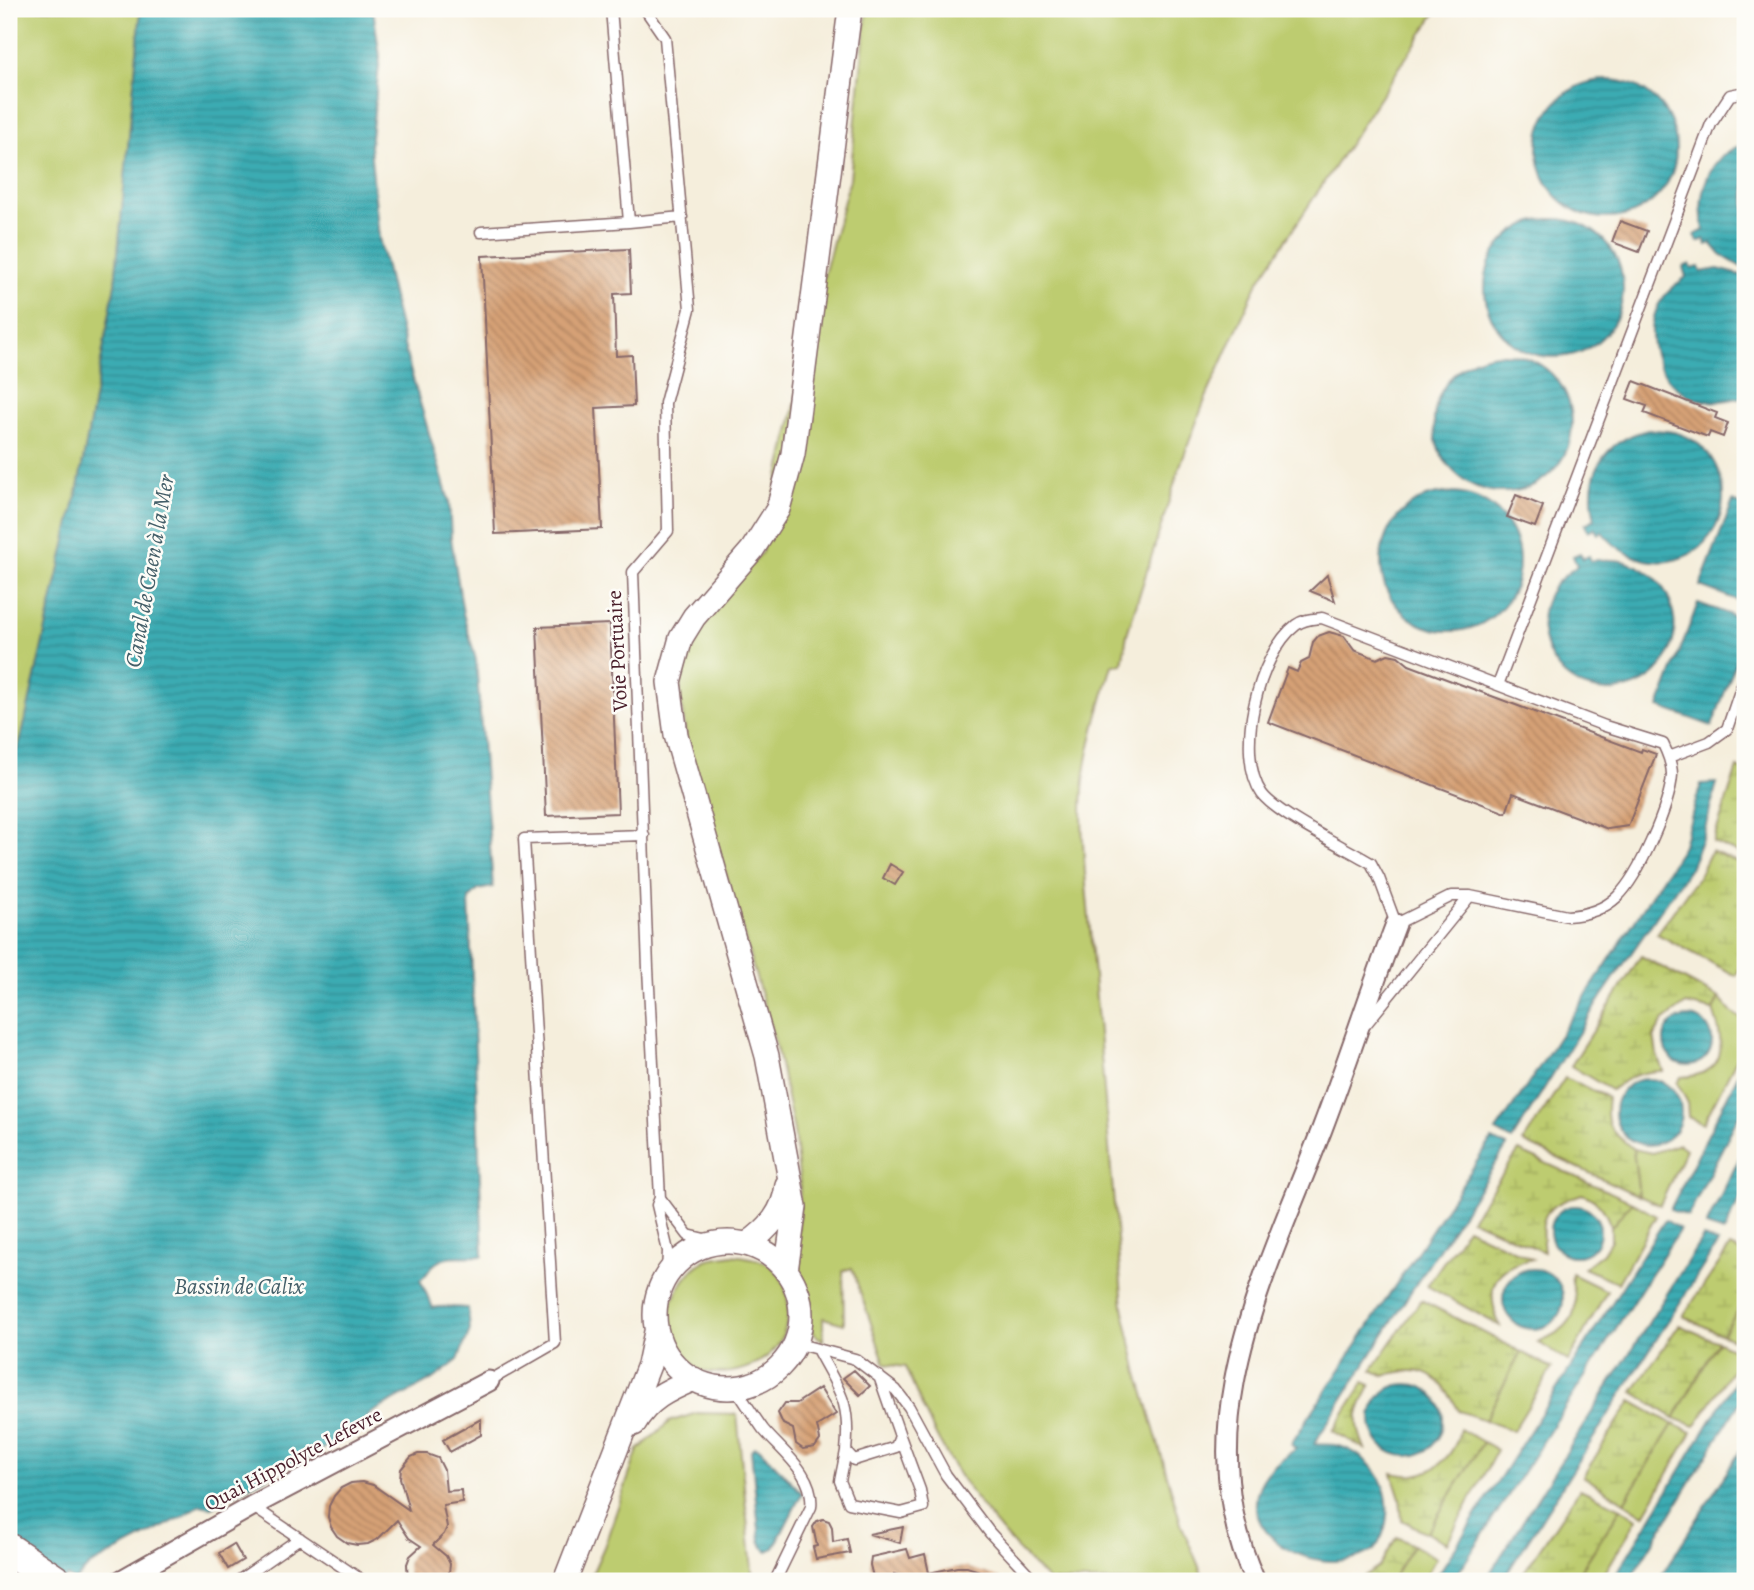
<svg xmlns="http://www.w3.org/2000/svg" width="1754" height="1590" font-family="Alegreya,serif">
	<defs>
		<pattern id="wetland-marsh" width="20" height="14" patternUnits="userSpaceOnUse" patternTransform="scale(1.75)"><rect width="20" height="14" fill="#bdcc6f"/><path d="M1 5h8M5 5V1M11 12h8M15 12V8" fill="none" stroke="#a4af60"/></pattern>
		<pattern id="water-rules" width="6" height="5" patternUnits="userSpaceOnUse" patternTransform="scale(1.75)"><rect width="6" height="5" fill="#3bacb3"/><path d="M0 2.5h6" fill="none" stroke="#348b92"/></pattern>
		<pattern id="building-back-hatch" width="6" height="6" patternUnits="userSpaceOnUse" patternTransform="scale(1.75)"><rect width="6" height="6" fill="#d6a176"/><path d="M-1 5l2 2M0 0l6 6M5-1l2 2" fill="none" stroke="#b08361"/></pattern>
	</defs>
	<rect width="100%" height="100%" fill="#fdfcf7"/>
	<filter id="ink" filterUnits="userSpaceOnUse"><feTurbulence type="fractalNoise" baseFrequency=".0143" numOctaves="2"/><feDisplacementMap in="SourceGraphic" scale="14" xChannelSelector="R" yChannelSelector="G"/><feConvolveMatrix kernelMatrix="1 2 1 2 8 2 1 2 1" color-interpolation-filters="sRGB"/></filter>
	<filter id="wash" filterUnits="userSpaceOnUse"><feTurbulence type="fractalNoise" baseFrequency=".00686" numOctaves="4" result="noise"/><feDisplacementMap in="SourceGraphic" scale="28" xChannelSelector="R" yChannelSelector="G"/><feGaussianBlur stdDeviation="1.57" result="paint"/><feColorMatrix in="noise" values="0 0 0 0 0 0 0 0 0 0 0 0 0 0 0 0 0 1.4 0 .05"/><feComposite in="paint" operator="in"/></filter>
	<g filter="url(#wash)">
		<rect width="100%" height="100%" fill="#f5eedc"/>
		<!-- grass -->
		<path fill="#bdcc6f" stroke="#84764d" stroke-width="2" d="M9,9H141L115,284L79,483L21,739L9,772Z
			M867,9H1438L1257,284L1205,400L1180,466L1127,634L1122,664L1112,665C1101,703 1089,741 1084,780C1080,811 1083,842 1085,873L1123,1307L1138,1373L1181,1524L1205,1581H1049C1006,1540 968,1494 939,1441C926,1417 916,1392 905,1367L885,1364L852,1268L843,1271L844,1324L823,1318V1341L812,1332L808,1319L806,1294L797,1262L800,1185L794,1131L776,1046L686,737L680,696L682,672L695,631L762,552L824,275L850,178Z
			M1719,998L1731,1012L1745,1021V1043L1703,1124L1688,1117L1687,1101L1677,1083L1681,1077C1728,1075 1725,1045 1713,1010Z
			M1679,1144L1686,1149L1660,1205L1639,1196L1633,1149L1652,1153Z
			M1632,1202L1656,1216L1618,1283L1584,1268L1603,1253L1611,1240V1227Z
			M732,1255C746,1257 762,1258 773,1268C794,1286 792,1332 773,1351C751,1373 711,1381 686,1363C650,1338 673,1278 706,1260C713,1257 725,1257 732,1255Z
			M1572,1274L1607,1291L1568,1361L1538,1342C1558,1334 1578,1323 1575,1297C1575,1288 1570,1282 1572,1274Z
			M1745,1300V1342L1744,1343L1722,1335Z
			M1718,1342L1743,1353L1695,1426L1674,1418Z
			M1521,1352L1552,1368L1513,1431L1485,1420Z
			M697,1413L737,1414L753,1581H589L604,1547L638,1450L669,1422Z
			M1673,1424L1692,1432L1644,1515L1624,1502Z
			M1483,1442L1497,1450L1447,1543L1427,1533Z
			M1621,1508L1637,1519L1600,1581H1574Z
			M1413,1545L1436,1558L1423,1581H1391Z"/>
		<!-- wetland -->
		<path fill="url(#wetland-marsh)" stroke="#84764d" stroke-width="2" d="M1737,768L1745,772V856L1713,842Z
			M1711,851L1745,865V957L1736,976L1657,934L1700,874Z
			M1641,956L1719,998L1713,1010L1686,1004L1663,1021L1654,1036L1657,1055L1663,1071C1641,1071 1628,1077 1611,1090L1571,1066Z
			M1565,1078L1608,1097C1604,1128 1610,1129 1633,1149L1639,1196L1523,1142Z
			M1519,1151L1632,1202L1611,1227C1605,1210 1600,1201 1582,1194C1545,1207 1539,1211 1544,1252L1471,1219Z
			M1467,1228L1532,1259C1491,1267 1485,1290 1500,1326L1427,1286Z
			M1730,1247L1745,1254V1300L1722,1335L1683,1316Z
			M1421,1300L1521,1352L1485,1420L1459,1411C1440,1375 1424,1363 1384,1376L1372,1370Z
			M1679,1325L1718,1342L1674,1418L1633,1392Z
			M1364,1382L1371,1385C1356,1412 1353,1420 1365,1449L1333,1431Z
			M1631,1401L1673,1424L1624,1502L1583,1476Z
			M1460,1429L1483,1442L1427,1533L1402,1520L1400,1498L1392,1473C1399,1474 1408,1476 1415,1475C1438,1472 1457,1451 1460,1429Z
			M1580,1489L1621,1508L1574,1581H1518Z
			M1397,1537L1413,1545L1391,1581L1358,1580L1379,1566Z"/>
		<!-- water -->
		<path fill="url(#water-rules)" stroke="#42666f" stroke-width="2" d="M141,9H373L380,57L370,147L379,238L408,362L449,501L451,538L463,613L476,660L493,887L478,890L469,899L483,1256C469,1257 448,1254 436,1263C428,1268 428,1276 420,1280L433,1308C443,1305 457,1308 468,1308L470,1330L458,1360L435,1378L371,1413L361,1424L309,1458L293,1463L211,1507L200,1505L182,1517L89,1566L75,1581L67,1576L63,1581H9V772L21,739L79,483L115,284Z
			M1538 149a69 69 0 1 1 138 0a69 69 0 1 1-138 0Z
			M1745,144V269L1721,255L1711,243L1707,245L1704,239L1698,242L1695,235L1704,230C1696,195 1707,155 1745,144Z
			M1485 288a69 69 0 1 1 138 0a69 69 0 1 1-138 0Z
			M1690,264L1692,269L1699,267L1701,272L1718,269L1745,276V396C1729,401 1713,404 1697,399C1659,386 1641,339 1659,304C1666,292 1676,285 1686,277L1683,267Z
			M1434 423a69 69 0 1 1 138 0a69 69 0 1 1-138 0Z
			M1648,430C1659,430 1670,430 1680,434C1718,447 1734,494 1715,528C1690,574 1632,570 1602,532L1598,534L1594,528L1588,531L1585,524L1595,519C1584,474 1603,441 1648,430Z
			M1381 562a69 69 0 1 1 138 0a69 69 0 1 1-138 0Z
			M1733,501L1745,506V603L1700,586Z
			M1580,553L1583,559L1589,556L1591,561C1688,546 1704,675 1620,690C1600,693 1580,688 1565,675C1543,654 1535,619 1550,592C1557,580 1567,574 1577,566L1573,556Z
			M1698,603L1745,620V638L1712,726L1659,707Z
			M1717,783L1703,836L1690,868L1601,997L1512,1140L1496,1131L1527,1086L1682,848L1701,784Z
			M1664 1041a24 24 0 1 1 48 0a24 24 0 1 1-48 0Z
			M1745,1061V1103L1688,1216L1670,1210Z
			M1615 1112a33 33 0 1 1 66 0a33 33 0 1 1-66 0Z
			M1491,1140L1507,1146L1410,1293L1314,1444C1320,1445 1329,1444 1335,1445C1355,1449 1375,1465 1383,1485C1391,1506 1388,1532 1374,1550C1309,1590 1195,1512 1296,1449L1291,1444Z
			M1745,1147V1188L1724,1232L1706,1226Z
			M1550 1231a25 25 0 1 1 50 0a25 25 0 1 1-50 0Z
			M1665,1220L1680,1229L1453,1581H1434Z
			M1703,1237L1718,1243L1502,1581H1485Z
			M1503 1299a30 30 0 1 1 60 0a30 30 0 1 1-60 0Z
			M1745,1365V1394L1629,1581H1612Z
			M1371 1420a36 36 0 1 1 72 0a36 36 0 1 1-72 0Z
			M1745,1443V1581H1658L1742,1448Z
			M754,1447L759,1448L802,1493L774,1548L768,1551L763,1547L760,1540L751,1450Z"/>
		<g id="blocks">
			<!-- building -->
			<path fill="url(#building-back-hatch)" d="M1620,221L1647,231L1639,252L1612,242Z
				M629,249L631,293L614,294L616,356L632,355L634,406L596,408L602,529L495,534L482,256Z
				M1634,381L1717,413L1715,418L1728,423L1723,437L1710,432L1708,437L1644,413L1647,406L1627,399Z
				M1516,495L1543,506L1535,527L1507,517Z
				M1327,575L1335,601L1310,591Z
				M610,624L618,813L546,816L537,627Z
				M1329,632L1344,636L1354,650L1377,659L1388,654L1398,656L1409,665L1641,752L1642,749L1656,754L1628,826L1608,829L1513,793L1506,813L1268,722L1288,668L1297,672L1301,663L1309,659L1313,642L1318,636Z
				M890,864L903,872L895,885L883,878Z
				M854,1370L870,1386L860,1395L843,1378Z
				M820,1388L836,1414L817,1426L820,1440L815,1447L803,1449L796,1444L793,1429L783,1424L778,1413L785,1403H797Z
				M481,1419V1435L450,1452L443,1440Z
				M418,1454H427L438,1458L444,1470L446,1491L461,1490L462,1502L443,1505L447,1527L444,1534L433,1545L446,1556L450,1564L448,1581H408L407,1564L410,1556L421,1546L409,1538L397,1520L378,1539L368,1544L357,1545L347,1543L337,1536L331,1527L328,1517L329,1506L334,1496L341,1488L351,1483L362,1482L373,1485L409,1510L400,1478L401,1469L411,1457Z
				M823,1519L829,1521L832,1527L833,1542L847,1539L850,1553L816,1559L813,1547L817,1546L813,1527L817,1521Z
				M903,1527L900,1543L869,1534Z
				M234,1544L243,1560L228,1569L219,1553Z
				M907,1549L910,1558L925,1554L929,1573L957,1567H967L1001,1578V1581H916L894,1574V1581H874L870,1565L871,1557Z"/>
		</g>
	</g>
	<g filter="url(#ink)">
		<use href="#blocks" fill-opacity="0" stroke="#866769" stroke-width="2"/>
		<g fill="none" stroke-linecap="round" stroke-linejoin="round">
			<!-- service casing -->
			<g stroke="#866769" stroke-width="13">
				<path id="service" d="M645,9L665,38L690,309L665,403L668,531L633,572L648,968L660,1198L657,1205L668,1251L667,1274
					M629,222L682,217
					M481,232L629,222L611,9
					M1322,618L1605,726L1663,744C1668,754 1672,764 1672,775C1670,805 1639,876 1617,897C1603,910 1585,915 1567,916L1470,896H1452L1396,924L1379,878L1371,863C1346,848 1278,815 1262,794C1234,754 1258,654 1296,625C1304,619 1313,619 1322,618Z
					M1498,685L1711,124L1730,95L1745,92
					M1669,757L1709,742L1727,729L1745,676
					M1366,1024L1470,896
					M660,1198L688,1235L717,1242
					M795,1343L855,1359L896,1390L909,1407L946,1475L990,1533L1035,1581
					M818,1351C840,1392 851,1402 846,1451L854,1460L896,1447L900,1436L879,1376
					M489,1381L555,1343L524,839L644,835
					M735,1387C744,1401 753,1415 763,1429C781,1451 815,1474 811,1507L775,1581
					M846,1451L840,1481L849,1503L901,1513L923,1507L920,1490L900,1436
					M252,1506L363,1581
					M238,1581L300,1538"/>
			</g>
			<!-- minor casing -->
			<g stroke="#866769" stroke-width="23">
				<path id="minor" d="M120,1581L252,1506L489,1381
					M1255,1581C1184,1425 1266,1274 1322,1129C1348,1061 1370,992 1396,924"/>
			</g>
			<!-- tertiary casing -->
			<g stroke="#866769" stroke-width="26">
				<path id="tertiary" d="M655 1315a73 73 0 1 1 146 0a73 73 0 1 1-146 0Z
					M747,1244C769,1229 784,1212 787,1185
					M786,1271L795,1207L767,1056L676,735L669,682L681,638L694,617L752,550L778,509L793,454L850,9
					M634,1424C648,1399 668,1390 694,1379
					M565,1581L649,1365L656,1332"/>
			</g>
			<!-- trunk casing -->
			<g stroke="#866769" stroke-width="35">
				<path id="trunk" d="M9,1550L55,1581"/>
			</g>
			<!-- service -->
			<use href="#service" stroke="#fff" stroke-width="10"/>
			<!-- minor -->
			<use href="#minor" stroke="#fff" stroke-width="19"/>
			<!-- tertiary -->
			<use href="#tertiary" stroke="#fff" stroke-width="23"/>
			<!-- trunk -->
			<use href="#trunk" stroke="#fff" stroke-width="32"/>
		</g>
	</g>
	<g text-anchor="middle" stroke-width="5" stroke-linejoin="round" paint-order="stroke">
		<!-- street labels -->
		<g font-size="21" fill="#4a1f2b" stroke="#fdfcf7">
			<text transform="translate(617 651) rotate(-93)" y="7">Voie Portuaire</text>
			<text transform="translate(293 1459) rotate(-28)" y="7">Quai Hippolyte Lefevre</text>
		</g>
		<!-- water labels -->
		<g font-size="23" font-style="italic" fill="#435e68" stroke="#fdfcf7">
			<text transform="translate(149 571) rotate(-80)" y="8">Canal de Caen à la Mer</text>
			<text x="239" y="1294">Bassin de Calix</text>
		</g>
	</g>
	<!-- margin -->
	<rect width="1754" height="1590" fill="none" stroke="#fdfcf7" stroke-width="35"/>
</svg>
